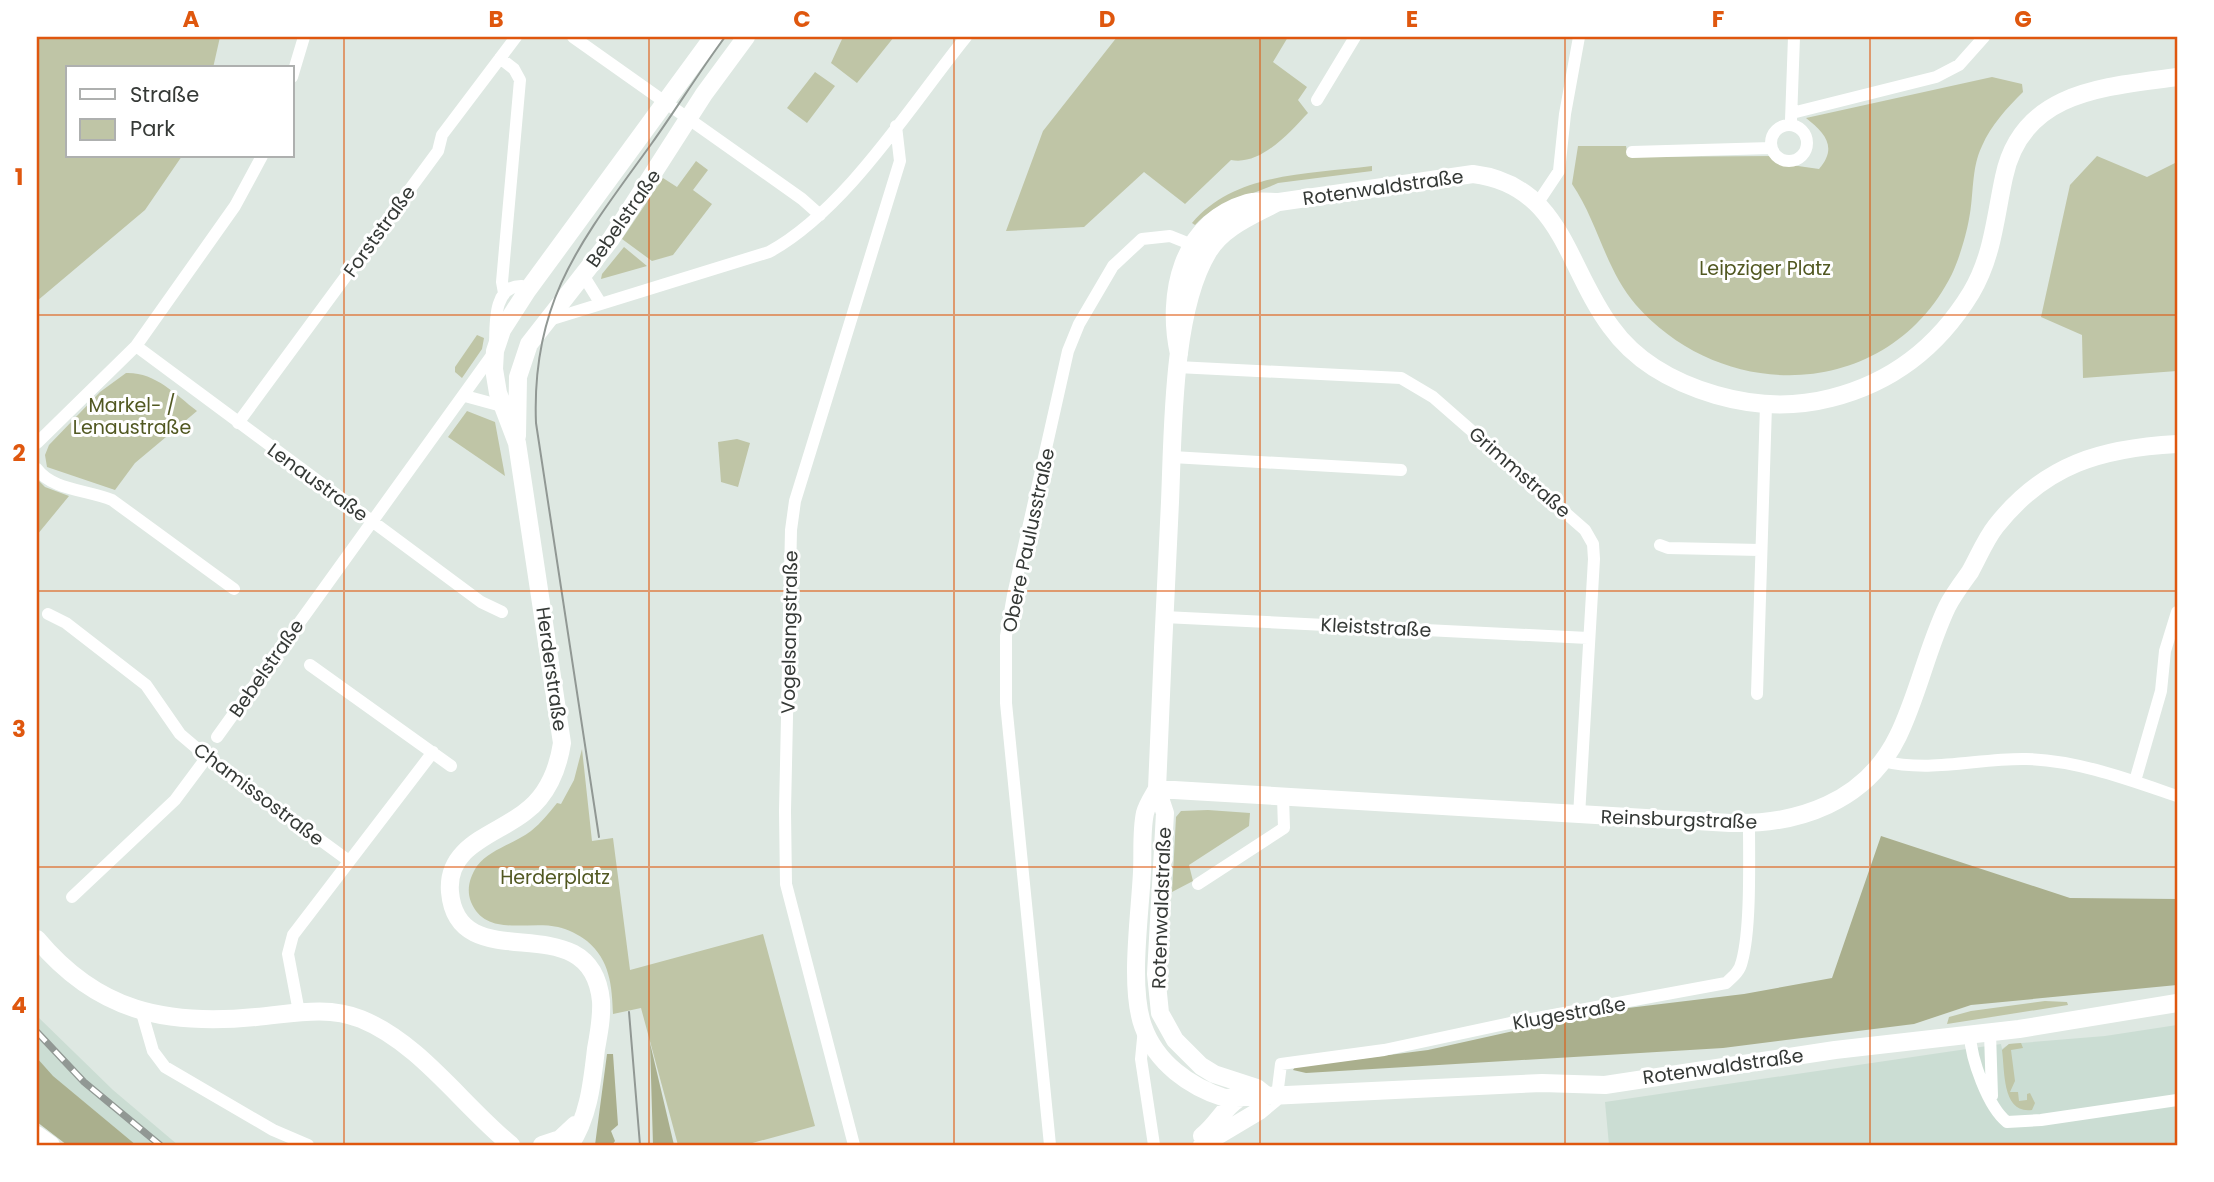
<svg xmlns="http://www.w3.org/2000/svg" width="2214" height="1182" font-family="Poppins,sans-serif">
	<rect width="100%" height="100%" fill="#dee8e2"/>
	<!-- built -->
	<path fill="#cbddd3" d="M37,1016L113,1090L178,1145H136L52,1076L37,1058Z
		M2177,1025V1145H1609L1605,1102L2001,1044L2002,1049L2009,1044L2105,1036Z"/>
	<!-- green -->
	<path fill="#bfc5a6" d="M37,37H220L213,68H68V156H182L145,210L37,301Z
		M843,37L858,39L894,37L857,83L831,63Z
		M1117,37H1288L1273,62L1307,87L1298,100L1308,113C1290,132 1261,166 1231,160L1185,204L1144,172L1084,227L1006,231L1043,131Z
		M815,72L835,86L807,123L787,108Z
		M1992,77L2022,84L2023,92C2007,108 1991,125 1982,146C1971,168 1974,196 1969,219C1966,236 1959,259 1952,274C1889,400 1725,406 1636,305C1605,269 1598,222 1572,184L1578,146H1626L1628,157L1777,156L1791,165L1819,169C1838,147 1825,133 1806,118Z
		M2097,156L2147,177L2177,162V371L2083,378L2082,335L2041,317L2070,185Z
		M696,161L708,170L693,190L712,204L673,255L652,261L622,239L663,178L677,187Z
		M1372,166V171L1278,183C1249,197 1219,199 1195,225L1192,223C1235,172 1310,174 1372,166Z
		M624,247L647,266L601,279L602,274Z
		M477,335L484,338L482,349L462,378L455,372V367Z
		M126,373C155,372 175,394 197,411L135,463L115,490L47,467L45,455L49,445L100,392Z
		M467,411L495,422L505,476L448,437Z
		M737,439L750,443L738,487L721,482L718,442Z
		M37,479L45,487L69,496L37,535Z
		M582,749L592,841L613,838L630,970L763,934L815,1126L745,1145H678L641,1008L613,1014C612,986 610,960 587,941C579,935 568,929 558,927C528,920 486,938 471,902C466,889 470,877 477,866C490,849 514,844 531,831C541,823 549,813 557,803L561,804L574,780Z
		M1208,810L1250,813L1249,826L1189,865L1193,881L1172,892L1176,817L1181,811Z
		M2045,1001L2067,1002L2068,1005L1947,1024L1949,1017L1971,1011Z
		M2021,1043L2023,1048L2011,1050L2015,1081L2010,1092H2018L2019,1101L2027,1100V1094L2030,1093L2035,1103L2032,1110C2002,1114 2005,1072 2002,1050L2009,1044Z"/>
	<!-- forest -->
	<path fill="#aaaf8d" d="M1881,836L2070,898L2177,899V985L1971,1005L1914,1024L1723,1048L1306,1073L1293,1070L1295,1067L1428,1050L1603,1011L1744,994L1832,978Z
		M650,1043L674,1145H653Z
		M607,1054H613L618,1125L611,1131L615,1141L612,1145H595Z
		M37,1058L53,1076L136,1145H67L37,1122Z"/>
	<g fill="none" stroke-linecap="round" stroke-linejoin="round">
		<!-- street -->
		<path stroke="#fff" stroke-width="12" d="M573,37L802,199L820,215
			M500,58L514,69L520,80L502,282L504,293
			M292,77L304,37
			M1317,100L1355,37
			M1792,113L1936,77L1959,65L1984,37
			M1791,120L1794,37
			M1771 143a18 18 0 1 1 36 0a18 18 0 1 1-36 0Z
			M1632,152L1771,148
			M1539,201L1559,171L1565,114L1579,37
			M583,275L601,304
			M549,320L769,252C846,210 911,105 966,37
			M136,346L481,602L502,612
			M1177,367L1401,378L1433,397L1585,530L1593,544L1594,559L1579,816
			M465,396L509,408
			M238,423L438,151L442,135L516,37
			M37,443L136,346L235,206L262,156
			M1172,457L1401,470
			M37,469C52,490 88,490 112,500L234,589
			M1660,545L1668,548L1760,550
			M48,614L66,623L146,685L180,734L207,757L349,861
			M1164,617L1588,638
			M310,665L451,766
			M1757,694L1766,405
			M217,737L495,351C496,329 491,285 522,286L527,291
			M1882,761C1932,773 1978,758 2026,759C2077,760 2130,780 2177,796
			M2135,781L2161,691L2165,651L2177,612
			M1198,884L1284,828L1283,797
			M72,897L175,800L207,757
			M299,1012L288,954L293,935L433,752
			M142,1013L153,1051L165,1067L273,1130L308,1145
			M1144,1028L1141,1059L1154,1145
			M1990,1033L1992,1096
			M1970,1035C1971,1059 1988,1107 2007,1122L2041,1120L2177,1100
			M1277,1096L1281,1064L1384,1050L1510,1023L1726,983C1734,976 1740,971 1742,961C1751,928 1749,860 1749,824
			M854,1145L786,884L785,811L791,530L795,501L900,161L896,126
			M1050,1145L1006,703V636L1013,595L1068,351L1079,324L1113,266L1142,239L1170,236L1200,248"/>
		<!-- secondary -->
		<path stroke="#fff" stroke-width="18" d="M1179,354C1166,295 1181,223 1247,203C1256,200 1269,202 1279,202L1473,174C1562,185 1566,267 1611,327C1636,362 1675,383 1716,395C1754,406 1792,408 1831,398C1891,383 1938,347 1971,293C1993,256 1995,218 2004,177C2022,90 2106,87 2177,77
			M517,436L518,377L529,344L611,239L704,94L746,37
			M1157,789C1153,796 1147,805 1145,813C1141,831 1143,853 1142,872C1140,915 1129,987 1143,1026C1156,1063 1190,1087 1225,1098L1542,1083L1605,1085L1835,1050L2019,1029L2177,1003
			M1157,789L1730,823C1798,825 1866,802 1898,736C1918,695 1927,649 1947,607C1953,595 1962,583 1970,572C1979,556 1985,540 1996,526C2045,464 2102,448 2177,444
			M37,939C97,1011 165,1026 256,1017C291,1014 327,1005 361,1019C420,1043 462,1105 511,1145
			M1267,1096L1257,1088L1214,1074L1201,1066L1175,1040L1160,1013L1156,974L1165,813L1157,789C1161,693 1165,598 1170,502C1173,432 1172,311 1208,252C1223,227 1252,216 1276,203
			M37,1135L51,1145
			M1202,1136C1217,1124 1223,1109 1238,1099
			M542,1145L560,1139L575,1125
			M570,1145C589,1116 592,1083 596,1049C599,1033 602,1017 601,1001C591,900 458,983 450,892C446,845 496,835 525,812C547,796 558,769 562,743L517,443L498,393L494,369L495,351L502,330L527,291L713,37
			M1202,1145L1259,1111L1277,1096"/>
		<!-- tram -->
		<path stroke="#919894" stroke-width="2" d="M599,837L536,423C531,299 583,239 652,143C677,108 699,72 725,37
			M629,1012L640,1145"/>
		<!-- rail casing -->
		<g stroke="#919894" stroke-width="7">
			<path id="rail" d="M37,1032L84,1082L160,1145"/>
		</g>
		<!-- rail -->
		<use href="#rail" stroke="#fff" stroke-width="4.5" stroke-dasharray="13" stroke-linecap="butt"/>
	</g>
	<!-- grid -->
	<path fill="none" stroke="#df570e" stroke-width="2" stroke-opacity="0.55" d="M344,37V1145M649,37V1145M954,37V1145M1260,37V1145M1565,37V1145M1870,37V1145M37,315H2177M37,591H2177M37,867H2177"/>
	<g text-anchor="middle" stroke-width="6" stroke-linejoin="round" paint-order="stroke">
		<!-- street labels -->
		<g font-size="19" fill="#353936" stroke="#fff">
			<text transform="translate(1383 187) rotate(-8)" y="7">Rotenwaldstraße</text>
			<text transform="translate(623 218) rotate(-55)" y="7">Bebelstraße</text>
			<text transform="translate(379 231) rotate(-54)" y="7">Forststraße</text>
			<text transform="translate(1520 472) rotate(41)" y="7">Grimmstraße</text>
			<text transform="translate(318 482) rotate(36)" y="7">Lenaustraße</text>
			<text transform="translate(1028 540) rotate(-78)" y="7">Obere Paulusstraße</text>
			<text transform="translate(1376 627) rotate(3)" y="7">Kleiststraße</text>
			<text transform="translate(789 632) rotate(-89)" y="7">Vogelsangstraße</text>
			<text transform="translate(266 668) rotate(-55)" y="7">Bebelstraße</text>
			<text transform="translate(552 669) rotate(82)" y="7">Herderstraße</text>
			<text transform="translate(259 794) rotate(37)" y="7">Chamissostraße</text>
			<text transform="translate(1679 819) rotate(2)" y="7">Reinsburgstraße</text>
			<text transform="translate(1161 908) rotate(-88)" y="7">Rotenwaldstraße</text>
			<text transform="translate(1569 1013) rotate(-10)" y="7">Klugestraße</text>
			<text transform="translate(1723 1066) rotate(-8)" y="7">Rotenwaldstraße</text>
		</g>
		<!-- park labels -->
		<g font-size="19" fill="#515821" stroke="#fff">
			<text x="1765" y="275">Leipziger Platz</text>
			<text x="132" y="412">Markel- /<tspan x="132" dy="22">Lenaustraße</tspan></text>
			<text x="555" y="884">Herderplatz</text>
		</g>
	</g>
	<!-- border -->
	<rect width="2214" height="1182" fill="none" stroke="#ffffff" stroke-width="77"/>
	<!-- legend -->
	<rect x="66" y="66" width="228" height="91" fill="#ffffff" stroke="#aeb0af" stroke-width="2"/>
	<rect x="80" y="89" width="35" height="10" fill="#ffffff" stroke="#aeb0af" stroke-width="2"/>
	<text x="130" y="102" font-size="21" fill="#353936">Straße</text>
	<rect x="80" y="119" width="35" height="21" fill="#bfc5a6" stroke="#aeb0af" stroke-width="2"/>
	<text x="130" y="136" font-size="21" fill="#353936">Park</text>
	<rect x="38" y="38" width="2138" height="1106" fill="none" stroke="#df570e" stroke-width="2.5"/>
	<g font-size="23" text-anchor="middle" font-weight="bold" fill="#df570e">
		<text x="191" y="27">A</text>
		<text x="496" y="27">B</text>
		<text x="802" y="27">C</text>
		<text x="1107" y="27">D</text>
		<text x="1412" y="27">E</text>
		<text x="1718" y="27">F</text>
		<text x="2023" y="27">G</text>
		<text x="19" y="185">1</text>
		<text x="19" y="461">2</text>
		<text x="19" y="737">3</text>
		<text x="19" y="1013">4</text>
	</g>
</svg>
